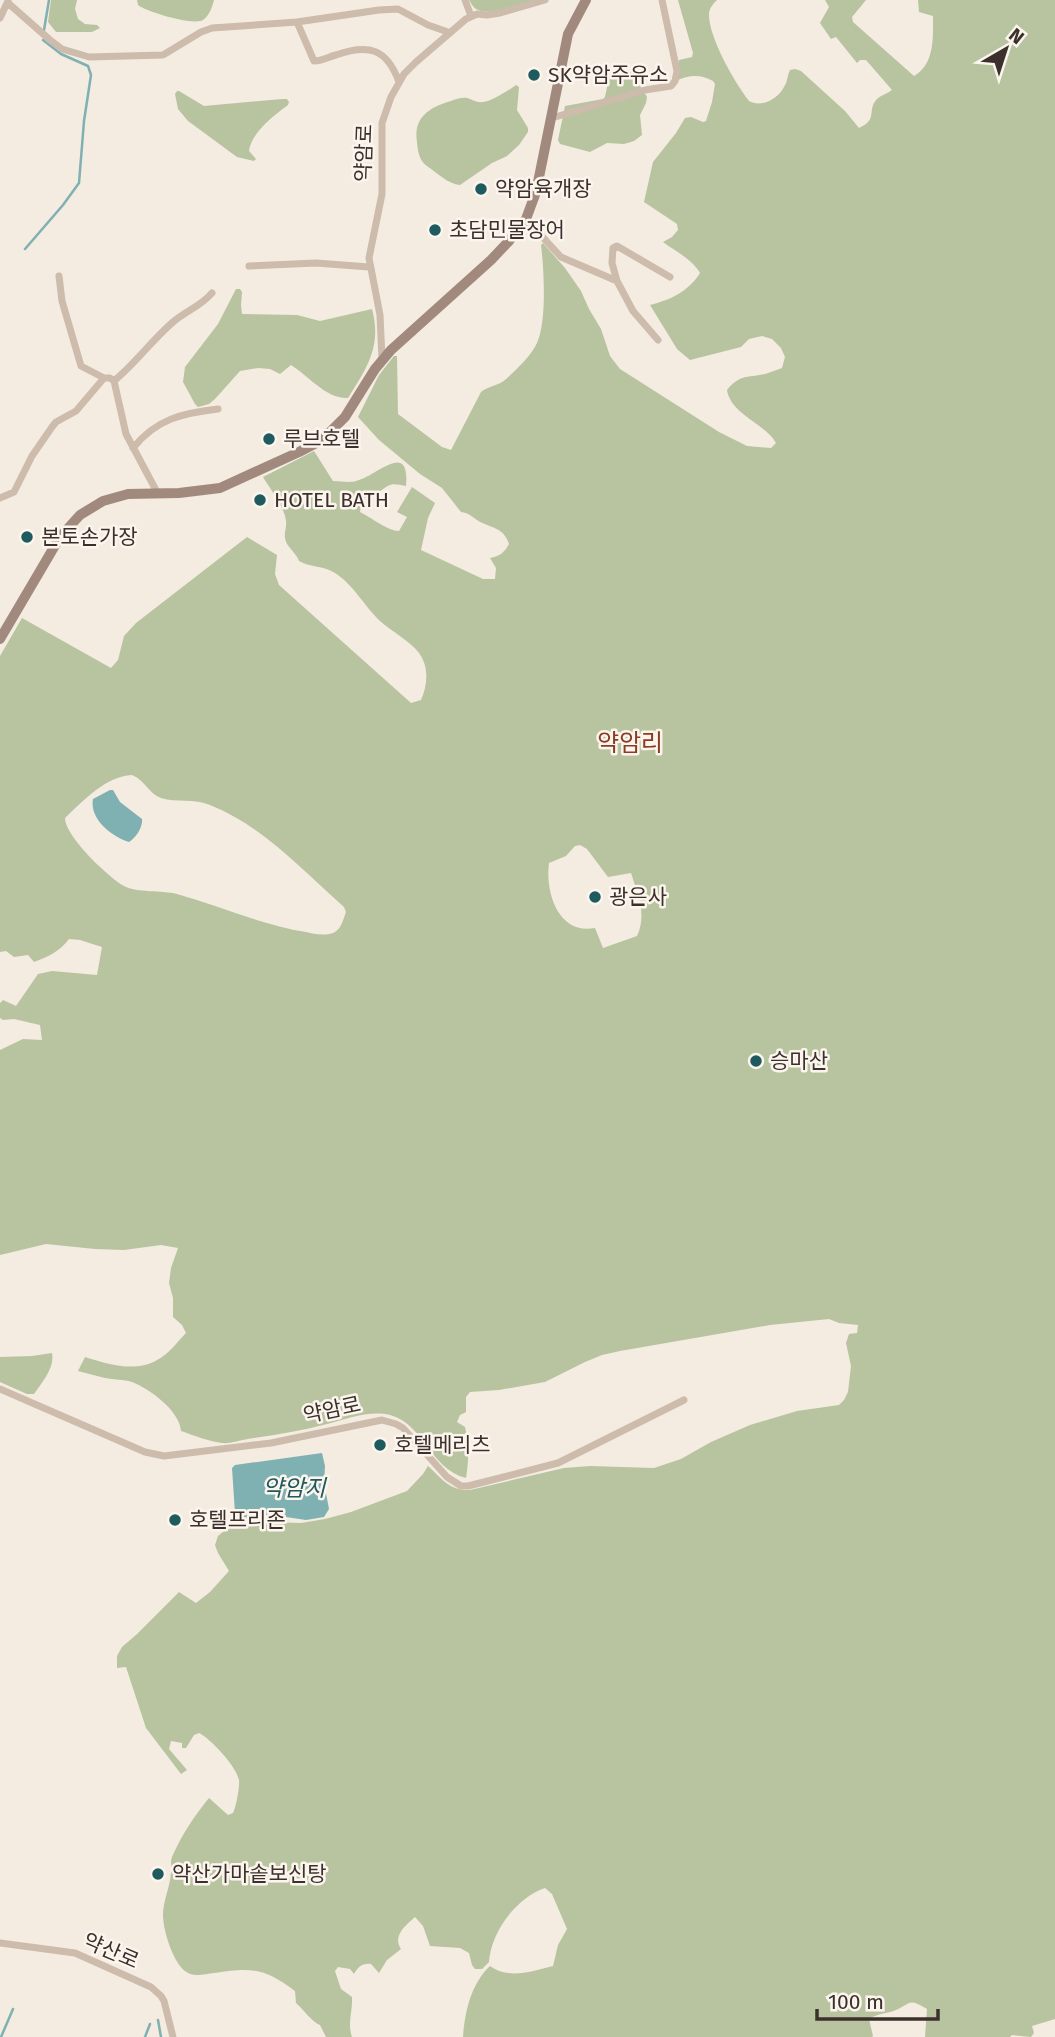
<svg xmlns="http://www.w3.org/2000/svg" width="1055" height="2037" font-family="'Fira Sans','Noto Sans KR',sans-serif">
	<rect width="100%" height="100%" fill="#f4ebe1"/>
	<!-- green -->
	<path fill="#b8c4a0" fill-rule="evenodd" d="M51,0H77L75,9L78,19L85,24L97,25L100,28L92,32H56L48,22Z
		M137,0H214C212,7 210,15 203,20C194,26 147,12 138,5Z
		M469,0H539C524,4 490,17 476,9C473,7 471,3 469,0Z
		M678,0H717C713,4 709,8 709,15C709,38 735,83 749,101C761,108 778,99 784,87C788,81 787,76 790,70L795,69L801,71L845,111L859,128C879,119 866,111 877,99C881,95 887,94 892,90L866,60H860L857,63L836,37L831,39L820,23L829,7L825,0H866L852,17L853,22L914,76C935,64 933,37 933,16L919,12L918,0H1055V2019L1032,2026L1034,2033L1031,2037L1012,2035L1010,2037H925L927,2009C908,1998 912,2003 896,2010C887,2014 878,2013 869,2019L873,2036L872,2037H463C465,2011 471,1984 490,1966C509,1980 532,1971 553,1966L558,1945L567,1929L552,1894L545,1888C516,1898 491,1932 489,1962L482,1969H475L472,1965L469,1953L460,1948L430,1946L423,1926L415,1917C406,1925 392,1936 401,1949L387,1960L379,1973L371,1964C362,1963 358,1967 354,1974L350,1969L338,1967L335,1971L341,1989L352,1997C353,2011 347,2023 352,2037H326L320,2025C312,2022 303,2009 296,2003L295,1991C264,1968 252,1967 214,1973C206,1974 196,1977 188,1973C174,1966 163,1931 163,1915C163,1901 170,1887 171,1873C172,1867 170,1863 172,1857C181,1836 195,1815 209,1798L228,1815L233,1813C236,1807 240,1786 239,1780C237,1767 210,1738 199,1733L194,1735L186,1748H182V1743L171,1741L169,1749L187,1770L181,1774L146,1728L126,1667L117,1668V1656L122,1647L136,1635L179,1592L196,1603L210,1592L229,1571L218,1553L215,1545L218,1536L234,1523L243,1521L301,1523L325,1519L351,1512L407,1491L423,1474L428,1466C442,1479 450,1491 470,1490L564,1468L590,1466L654,1468L681,1459L711,1442L750,1425L797,1411L839,1405L844,1400L848,1392L851,1366L846,1343L849,1334L857,1333L858,1325L839,1323L829,1319L770,1325L620,1351L602,1355L585,1362L545,1382L499,1390L470,1392L466,1397V1412L460,1415L457,1422L465,1427C469,1445 469,1460 466,1478C430,1469 423,1423 390,1415C370,1410 346,1419 327,1424C301,1431 275,1435 248,1439C240,1440 230,1444 222,1443C211,1442 192,1435 181,1431C180,1411 150,1389 132,1382C123,1379 114,1380 105,1378C96,1376 87,1373 78,1371L85,1357C107,1364 136,1373 157,1360C169,1354 177,1342 186,1333L182,1325L173,1317V1298L169,1283L171,1268L178,1248L161,1245L124,1250L95,1249L46,1244L0,1255V1050L23,1039L42,1040L40,1025L14,1019L3,1020L0,1018V1003L3,1000L16,1006L38,974L52,971L97,975L102,947L80,940L69,939C60,951 48,957 34,962L28,955L14,957L6,951L0,952V656L22,618L111,668L118,660L124,636L136,623L247,537L277,555L275,574L279,585L411,703L421,700C428,684 429,667 419,653C410,641 391,631 380,621C365,607 353,584 335,573C322,565 312,568 299,561C296,552 286,547 285,538C284,533 287,526 286,521C285,508 270,489 263,477L314,451L333,481C341,481 350,483 356,481C377,476 410,439 406,486C391,483 391,483 379,492C374,496 367,497 362,499L360,512C372,518 388,531 399,531L407,517L397,512L412,487L435,503L428,518L421,550L483,579H495L496,568L490,558C500,556 504,553 509,544C504,527 490,528 477,520C471,516 469,513 461,512L442,488L420,474L379,440L358,417L379,375L394,356H397L398,414L442,447L451,450L481,392C488,386 498,386 505,380C516,370 531,356 537,343C547,321 544,269 541,245L543,243L565,268L581,291L589,309L601,329L610,356L620,369L719,432L747,446L771,448L776,443C765,423 731,415 727,390C740,374 747,378 765,374C771,372 777,370 782,368L785,357L781,348L772,339L762,336L749,339L741,347L690,360L677,349L650,305C670,300 688,292 700,273C693,260 675,251 663,242L672,237L678,230L677,224L644,202L653,162L676,133L685,118L691,117L703,122L706,121L712,102L715,84L713,81C700,74 689,75 676,81L679,60L692,57L693,53ZM132,775C145,780 149,794 161,798C177,803 194,798 210,805C263,826 302,870 344,907L346,912C343,920 341,930 333,933C324,936 314,934 306,932C261,925 220,906 177,894C161,890 137,893 124,886C108,877 65,836 65,818C83,801 106,776 132,775ZM580,845L587,849L608,877L631,873C638,895 647,914 637,936L603,948L595,928C558,935 545,892 549,863L566,856L575,846Z
		M619,69L632,72L647,97L646,103L640,115L642,135L634,141L624,144L607,143L590,152L560,144L558,140L565,106L603,99L605,97L610,73Z
		M516,85L519,87L517,110L528,128V132L519,145L507,156L492,163L460,185C448,184 437,173 427,166C419,160 418,152 417,142C413,117 430,107 451,101C456,99 462,97 467,98C472,99 476,103 483,102C491,102 509,90 516,85Z
		M177,91H179L204,106L282,99H287L289,102L288,105C274,115 251,133 249,151L256,159L254,161L237,157L188,121L178,109L175,94Z
		M236,289H240L242,292L241,305L242,314L297,315L320,321L372,309C382,346 367,368 348,398C326,399 309,376 291,365L280,374L270,369L258,368L240,371L215,399L209,404L198,407L195,404L183,382L185,367L218,324Z
		M52,1353C55,1368 42,1382 34,1394H27L0,1382V1357L32,1356Z"/>
	<!-- water -->
	<path fill="#7fb0b2" d="M110,790H113L120,802L142,819C143,827 136,838 129,842C112,837 89,819 93,799Z
		M322,1453L325,1466L324,1483L329,1509L324,1517L306,1520L273,1515L244,1518L235,1513L232,1468L235,1465Z"/>
	<g fill="none" stroke-linecap="round" stroke-linejoin="round">
		<!-- stream -->
		<path stroke="#7fb0b2" stroke-width="2.5" d="M44,30L49,0
			M25,249L63,205L79,183L84,121L91,75L88,66L61,54L43,40
			M158,2020L161,2037
			M1,2037L13,2009
			M145,2037L150,2024"/>
		<!-- street -->
		<path stroke="#cdbbac" stroke-width="7" d="M465,0L471,16
			M8,3L50,40L62,49L89,57L163,55L201,32L212,28L297,22L314,61C322,61 328,57 336,55C369,43 387,49 399,82
			M0,18L8,1
			M297,22L379,10L398,9L428,25L448,32
			M552,118L645,90L671,86L675,81L677,71L662,0
			M526,219L561,257L617,281L612,263L613,248L617,246L670,277
			M249,266L316,263L369,267
			M59,276L62,301L81,366L104,378H110L114,381L126,434L158,494
			M617,281L633,311L658,340
			M382,359L380,315L369,258L382,194V123L391,97L404,74L416,62L466,19L477,14L487,15L500,13L545,0
			M114,381C136,363 152,340 173,322C186,311 201,306 212,293
			M133,448C156,419 183,413 218,409
			M0,498L14,492L32,456L52,427L56,422L76,411L104,378
			M0,1389L145,1452L164,1456L271,1443L382,1420L396,1424L403,1428L447,1477L461,1486H468L558,1463L684,1400
			M0,1943L75,1953L151,1987L161,1996L164,2001L173,2037"/>
		<!-- secondary -->
		<path stroke="#a18a7d" stroke-width="10" d="M0,639L60,537L80,515L103,501L128,494L179,493L220,488L299,452L322,440L345,417L375,369L391,350L491,260L509,241L526,219L536,192L568,34L586,0"/>
	</g>
	<!-- markers -->
	<g fill="#1f5a5e" stroke="#fbf5ee" stroke-width="2.5">
		<circle cx="534" cy="75" r="7"/>
		<circle cx="481" cy="189" r="7"/>
		<circle cx="435" cy="230" r="7"/>
		<circle cx="269" cy="439" r="7"/>
		<circle cx="260" cy="500" r="7"/>
		<circle cx="27" cy="537" r="7"/>
		<circle cx="595" cy="897" r="7"/>
		<circle cx="756" cy="1061" r="7"/>
		<circle cx="380" cy="1445" r="7"/>
		<circle cx="175" cy="1520" r="7"/>
		<circle cx="158" cy="1874" r="7"/>
	</g>
	<g text-anchor="middle" stroke-width="5" stroke-linejoin="round" paint-order="stroke">
		<!-- poi labels -->
		<g font-size="21" fill="#3b302b" stroke="#fbf5ee" text-anchor="start">
			<text x="548" y="82">SK약암주유소</text>
			<text x="495" y="196">약암육개장</text>
			<text x="449" y="237">초담민물장어</text>
			<text x="283" y="446">루브호텔</text>
			<text x="274" y="507">HOTEL BATH</text>
			<text x="41" y="544">본토손가장</text>
			<text x="609" y="904">광은사</text>
			<text x="770" y="1068">승마산</text>
			<text x="394" y="1452">호텔메리츠</text>
			<text x="189" y="1527">호텔프리존</text>
			<text x="172" y="1881">약산가마솥보신탕</text>
		</g>
		<!-- street labels -->
		<g font-size="21" fill="#3b302b" stroke="#fbf5ee">
			<text transform="translate(364 153) rotate(-88)" y="7">약암로</text>
			<text transform="translate(332 1410) rotate(-12)" y="7">약암로</text>
			<text transform="translate(111 1951) rotate(23)" y="7">약산로</text>
		</g>
		<!-- water labels -->
		<g font-size="23" font-style="italic" fill="#1f5a5e" stroke="#fbf5ee">
			<text x="294" y="1496">약암지</text>
		</g>
		<!-- quarter labels -->
		<g font-size="24" fill="#8c3b22" stroke="#fbf5ee">
			<text x="630" y="751">약암리</text>
		</g>
	</g>
	<!-- north arrow -->
	<g transform="translate(1006 49) rotate(39)" stroke="#fbf5ee" stroke-width="5" paint-order="stroke">
	<path d="M0-5L12 26L0 18L-12 26Z" fill="#3b302b"/>
	<text y="-10" font-size="19" font-weight="bold" text-anchor="middle" fill="#3b302b">N</text>
	</g>
	<!-- scale -->
	<path d="M817 2009v10h121v-10" fill="none" stroke="#3b302b" stroke-width="3.5"/>
	<text x="828" y="2009" font-size="21" fill="#3b302b" stroke="#fbf5ee" stroke-width="5" paint-order="stroke">100 m</text>
</svg>
